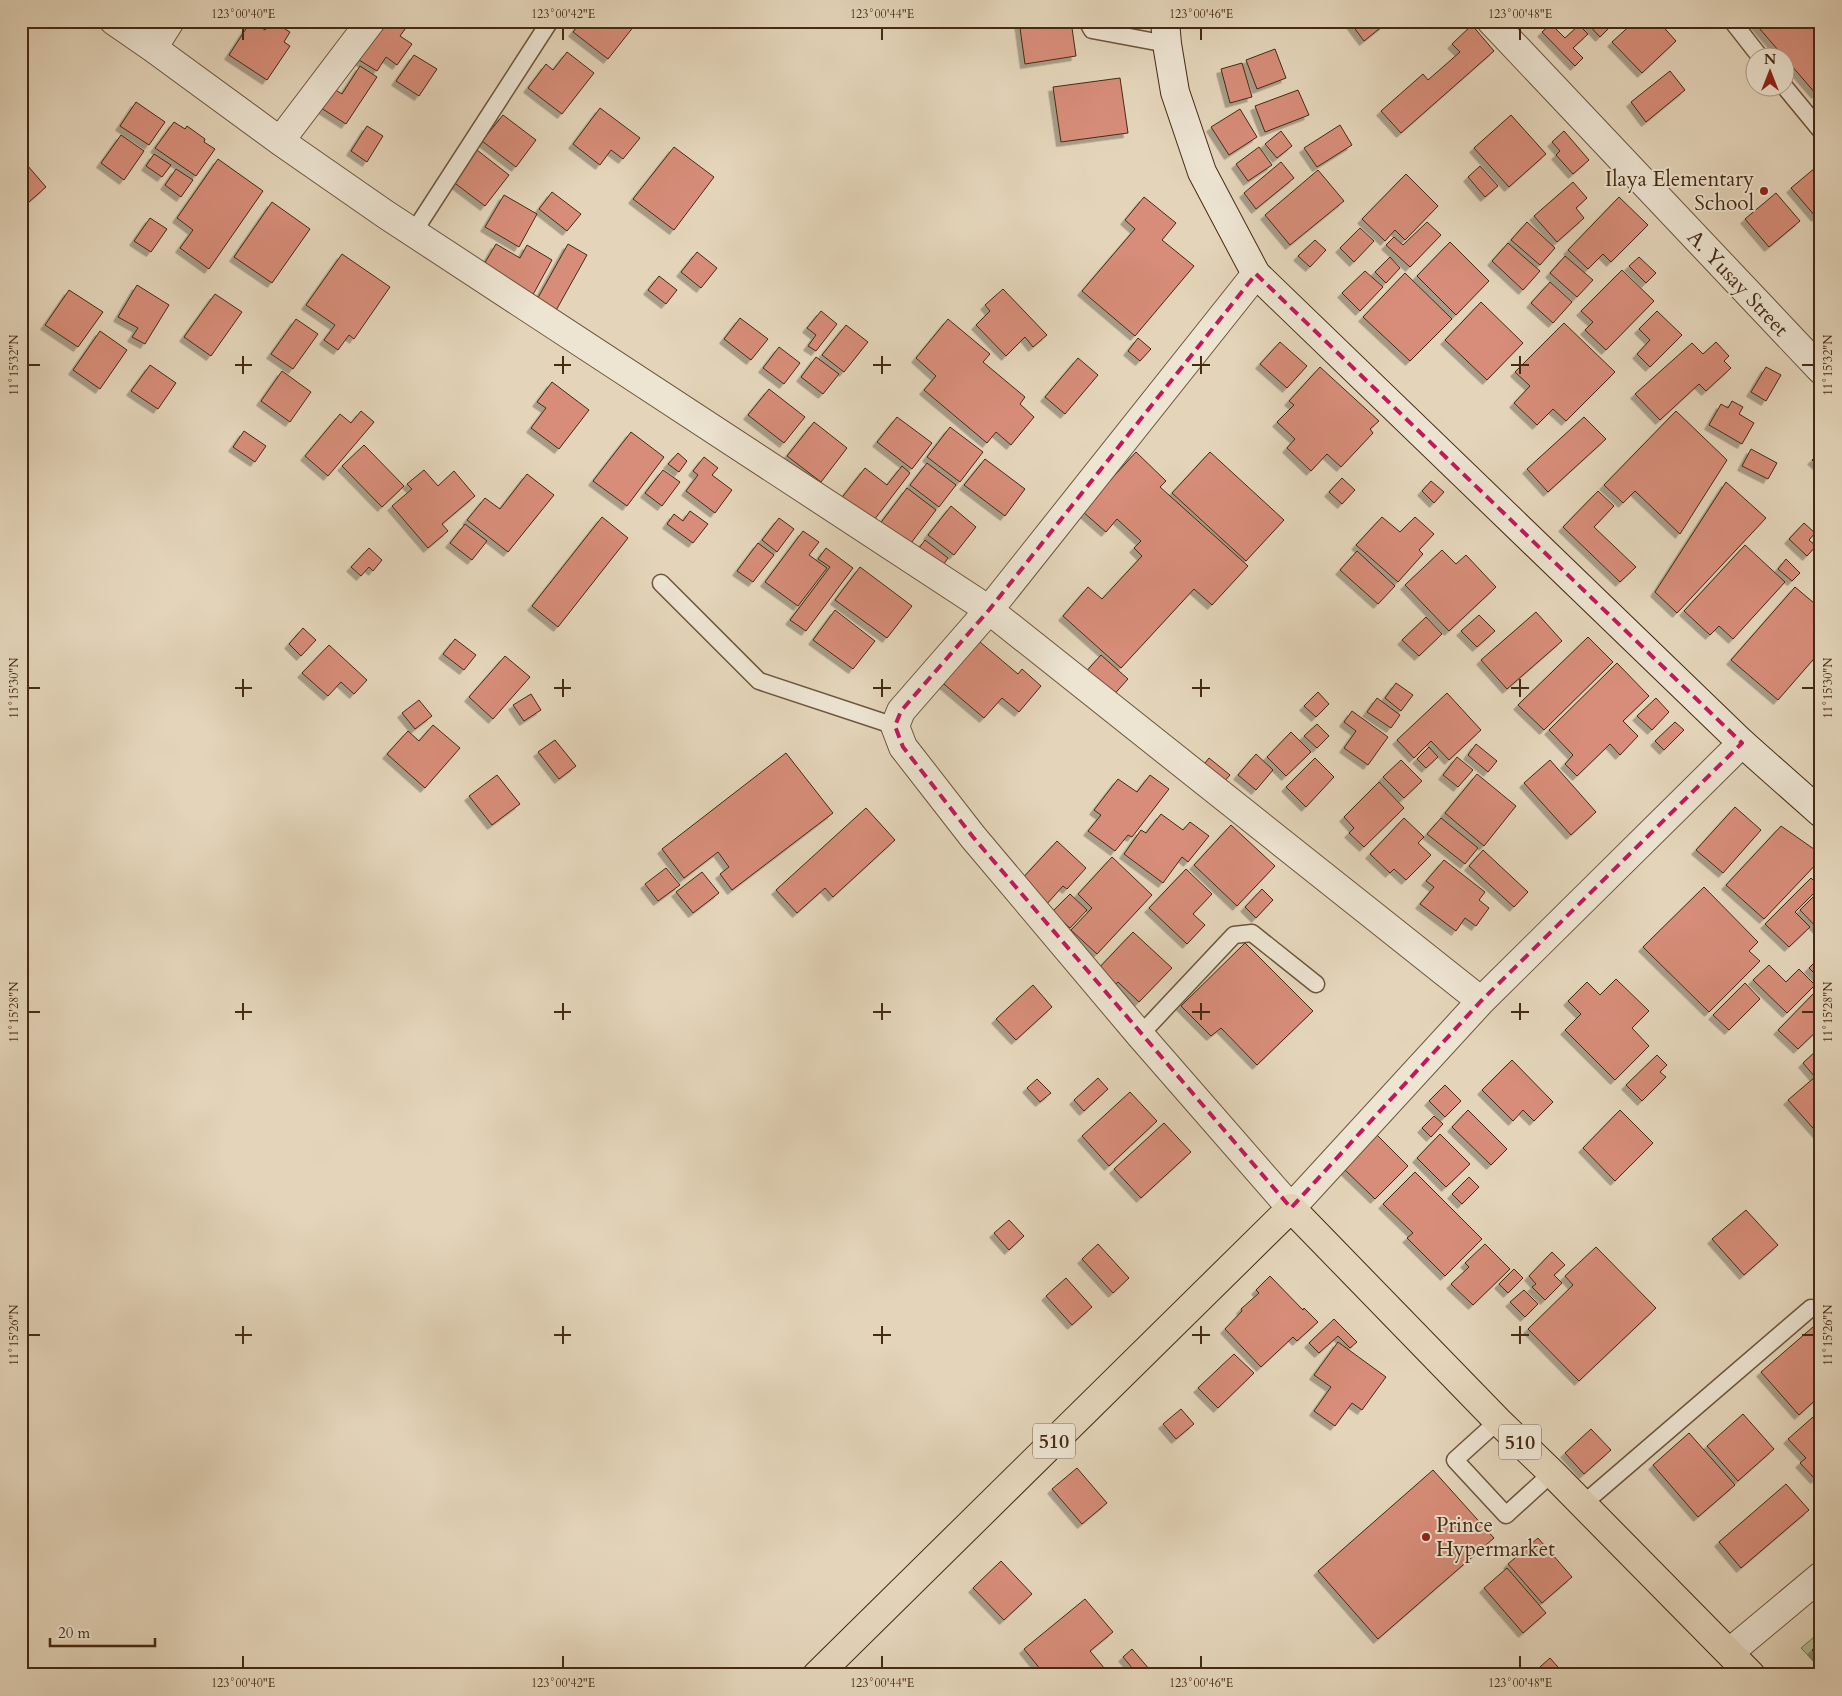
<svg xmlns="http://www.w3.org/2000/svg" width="1842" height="1696" font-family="Cardo,serif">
	<defs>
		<filter id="shadow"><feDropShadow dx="-4.5" dy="4.5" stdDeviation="0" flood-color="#0004"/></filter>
	</defs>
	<rect width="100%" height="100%" fill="#e4d5ba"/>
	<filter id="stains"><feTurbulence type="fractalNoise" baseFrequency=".004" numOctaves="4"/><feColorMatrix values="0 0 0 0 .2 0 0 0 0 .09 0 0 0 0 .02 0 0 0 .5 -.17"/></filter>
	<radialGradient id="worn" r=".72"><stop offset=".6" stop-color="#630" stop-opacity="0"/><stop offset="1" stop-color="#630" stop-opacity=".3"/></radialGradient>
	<!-- green -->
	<path fill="#b1be92" stroke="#7b7452" d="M1821,1631V1669L1801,1648Z"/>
	<!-- building -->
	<path fill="#d78d79" stroke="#452a12" filter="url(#shadow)" d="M251,21L265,30L272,21L290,32L284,42L290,46L267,80L229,55Z
		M385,21H402L408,25L400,36L412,44L397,65L386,57L377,71L359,60Z
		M582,21H638L608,59L573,32Z
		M1019,21H1071L1076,56L1025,64Z
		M1349,21H1389L1364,41Z
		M1585,21H1616L1600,37Z
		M1635,21H1658L1676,41L1642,73L1612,42Z
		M1753,21H1821V89L1816,94Z
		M1551,24L1565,38L1579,25L1588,34L1573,48L1583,58L1575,66L1542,32Z
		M1472,25L1494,51L1401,133L1381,111L1423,74L1428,80L1460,52L1452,44Z
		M1275,49L1286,78L1257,89L1246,60Z
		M567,52L594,73L562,114L528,88L546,64L553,70Z
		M414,55L437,69L419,96L396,81Z
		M1242,63L1252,97L1230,103L1221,69Z
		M360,66L377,77L346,124L318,106L331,87L342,94Z
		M1670,71L1685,90L1646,122L1631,102Z
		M1120,78L1128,133L1061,142L1053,87Z
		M1298,90L1309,115L1265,132L1255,106Z
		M136,102L165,122L149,145L120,126Z
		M600,108L640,138L623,159L611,150L600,165L573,144Z
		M1240,109L1257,137L1229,155L1211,127Z
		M503,115L536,140L516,167L482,141Z
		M1511,115L1546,154L1509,187L1474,148Z
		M174,122L185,129L187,126L205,139L204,142L215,149L196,176L155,148Z
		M1340,125L1352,145L1317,167L1304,148Z
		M367,126L383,136L367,162L351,151Z
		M1281,131L1292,146L1277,158L1265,144Z
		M1564,131L1589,160L1573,174L1556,155L1560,151L1552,142Z
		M121,135L144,151L124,180L101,163Z
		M674,147L714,177L674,230L633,199Z
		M1259,147L1272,165L1248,181L1236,164Z
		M477,150L509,175L485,206L452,181Z
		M154,154L171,165L162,177L146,166Z
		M21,158L46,187L21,209Z
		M218,159L263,191L209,269L180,248L193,230L177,218Z
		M1281,162L1294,178L1256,209L1244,193Z
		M1821,163V213L1816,217L1791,188Z
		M1480,166L1498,186L1485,197L1468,177Z
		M176,169L193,180L181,197L165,185Z
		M1318,170L1344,201L1290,245L1265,215Z
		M1406,174L1438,206L1405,240L1395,230L1385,241L1362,219Z
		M1573,182L1587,198L1576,208L1584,218L1557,242L1534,216Z
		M552,192L581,214L567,231L539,209Z
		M1776,193L1800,221L1769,247L1745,219Z
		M504,195L537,214L519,247L485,227Z
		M1144,197L1176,223L1162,240L1194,266L1135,336L1082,291L1135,229L1125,220Z
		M1619,197L1648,225L1611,262L1603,254L1588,269L1568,250Z
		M272,202L310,229L272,283L234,257Z
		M150,218L167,229L151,252L134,241Z
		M1427,222L1441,235L1410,267L1386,245L1394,237L1403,245Z
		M1527,222L1555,248L1540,265L1511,240Z
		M1360,228L1374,241L1354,262L1340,248Z
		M1315,240L1326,250L1310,267L1298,256Z
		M1450,242L1489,281L1456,315L1417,276Z
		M1508,243L1540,271L1523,290L1492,261Z
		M496,244L520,258L527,245L552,260L530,300L480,271Z
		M568,244L587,255L554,314L535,303Z
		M697,252L717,268L701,288L681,272Z
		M342,254L390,287L354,339L349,335L338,350L324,340L335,325L306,305Z
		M1565,256L1593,280L1577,297L1550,273Z
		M1390,257L1400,268L1386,283L1375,272Z
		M1639,257L1656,273L1646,283L1629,266Z
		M1622,270L1654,301L1606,350L1585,330L1593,322L1581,311Z
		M1365,271L1383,287L1360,311L1342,293Z
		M1405,273L1452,319L1410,361L1363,317Z
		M659,276L677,290L666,304L648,290Z
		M1550,282L1572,302L1553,323L1531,303Z
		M137,285L169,305L145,344L132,337L138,328L118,317Z
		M1003,289L1047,335L1033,347L1025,337L1006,356L976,325L990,311L985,305Z
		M69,290L103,312L78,347L45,325Z
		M215,294L242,312L211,356L184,337Z
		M1481,302L1523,343L1487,380L1445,340Z
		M821,311L837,324L816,351L808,346L816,335L807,328Z
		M1657,311L1682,335L1650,367L1637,354L1650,340L1639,329Z
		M740,318L768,339L751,360L724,339Z
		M296,319L318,334L293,369L271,354Z
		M948,319L990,354L983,362L1025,397L1020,404L1034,417L1011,445L996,432L987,443L924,390L936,376L916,358Z
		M1564,323L1615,372L1566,421L1553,409L1537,425L1514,403L1530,386L1515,372Z
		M846,325L868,342L844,372L822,355Z
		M100,331L127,350L100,389L73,370Z
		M1138,338L1151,349L1140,361L1128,351Z
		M1280,342L1307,366L1287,388L1260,364Z
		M1716,342L1729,356L1724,361L1731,368L1706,391L1699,384L1660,420L1635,394L1692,343L1703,354Z
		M779,347L800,363L784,384L763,368Z
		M816,357L839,374L823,394L801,377Z
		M1078,358L1098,375L1065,414L1045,397Z
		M150,365L176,383L158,409L131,391Z
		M1320,367L1379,421L1370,429L1373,433L1341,467L1327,454L1311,471L1287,448L1295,439L1277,422L1294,405L1289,401Z
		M1766,367L1781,375L1766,401L1751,392Z
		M282,371L311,392L290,422L261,401Z
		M552,382L589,410L559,449L531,428L546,408L537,402Z
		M769,389L805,417L784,443L748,415Z
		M1732,401L1743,407L1739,414L1754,423L1742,444L1709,425L1721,404L1728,408Z
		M361,411L374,422L328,476L305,456L340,414L351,423Z
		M1676,411L1727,460L1680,534L1635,491L1623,503L1604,485Z
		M897,417L932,443L912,469L877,442Z
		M1584,417L1606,439L1548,492L1527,469Z
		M814,422L847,448L821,482L787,456Z
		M950,427L983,452L960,482L927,457Z
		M244,431L266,446L255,462L233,447Z
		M631,432L664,457L627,506L593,481Z
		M364,445L404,486L382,507L342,466Z
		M1751,449L1777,463L1768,479L1742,466Z
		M1136,452L1166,481L1160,487L1248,566L1212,605L1194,589L1121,668L1063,616L1088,587L1102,599L1142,556L1134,548L1141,541L1117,519L1106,532L1082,511Z
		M1210,452L1284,520L1246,561L1172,493Z
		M1821,452V468L1812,460Z
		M678,453L687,461L679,472L668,464Z
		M704,457L718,468L712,475L732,490L715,513L686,491L698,475L693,471Z
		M985,459L1025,489L1005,516L964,485Z
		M927,463L956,485L939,507L910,485Z
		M902,466L910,473L871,524L840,500L865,468L887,485Z
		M424,470L438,486L454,471L475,496L442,524L448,531L428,548L392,506L412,489L407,484Z
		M663,470L680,482L662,506L645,493Z
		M527,474L554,495L508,552L467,520L485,498L500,509Z
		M1342,478L1355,490L1342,504L1329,492Z
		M1431,481L1444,492L1434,503L1422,491Z
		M1726,482L1766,518L1677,613L1655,592Z
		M907,488L936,510L908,547L879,525Z
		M1598,491L1614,506L1594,527L1636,567L1620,582L1563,527Z
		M951,506L976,527L954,555L928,535Z
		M690,511L708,524L693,543L667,524L674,514L683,521Z
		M602,517L628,538L558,627L532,606Z
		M1382,517L1400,532L1415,517L1434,534L1419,550L1423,554L1398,582L1356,545Z
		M779,518L794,529L777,552L762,540Z
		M1804,523L1815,533L1809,540L1816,546L1807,556L1789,539Z
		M465,524L487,541L472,560L450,543Z
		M803,531L819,542L809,555L827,568L798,606L765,582Z
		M925,540L948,558L939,571L915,553Z
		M758,543L774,555L753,582L737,571Z
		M1745,545L1785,582L1733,639L1719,626L1710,635L1684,611Z
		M369,548L382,560L373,571L369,567L361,576L351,567Z
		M826,548L853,568L806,631L790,620L830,567L818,559Z
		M1442,550L1456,564L1466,555L1496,587L1449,631L1405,585Z
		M1357,551L1395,586L1378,604L1340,570Z
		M1786,559L1800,573L1792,581L1778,569Z
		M860,567L912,606L887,638L835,600Z
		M1795,587L1821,609V654L1819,653L1778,700L1731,660Z
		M835,610L875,641L853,669L813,640Z
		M1536,612L1562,641L1507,689L1481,660Z
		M1479,615L1495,631L1477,647L1461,631Z
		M1426,617L1442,634L1419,656L1402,640Z
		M303,628L316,640L301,656L289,644Z
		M974,637L1018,674L1022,669L1041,686L1019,712L1002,698L984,718L938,679Z
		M1588,637L1613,662L1544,730L1518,705Z
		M455,639L476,655L464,670L443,654Z
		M329,645L367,680L354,694L341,682L328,696L302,673Z
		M1101,655L1128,679L1109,700L1082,676Z
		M505,656L530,677L493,719L469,697Z
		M1617,663L1649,696L1623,721L1638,736L1620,755L1610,744L1577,776L1565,764L1573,755L1549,730Z
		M1396,683L1413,695L1401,711L1385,698Z
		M1318,692L1329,704L1316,717L1304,706Z
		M1447,693L1481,730L1449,760L1431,741L1414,758L1397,740Z
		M531,694L541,710L524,721L513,705Z
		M1377,698L1400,715L1391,728L1367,712Z
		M1656,698L1669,712L1652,730L1637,716Z
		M419,700L432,716L415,729L402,713Z
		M1352,711L1388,737L1368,765L1344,748L1356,731L1344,722Z
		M1675,722L1684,730L1664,750L1655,741Z
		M1317,724L1329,736L1317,748L1304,736Z
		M433,725L460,748L425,788L387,754L408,731L419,741Z
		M1291,732L1311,752L1286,776L1267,757Z
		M555,740L576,766L559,779L538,752Z
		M1476,744L1497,761L1488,772L1468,755Z
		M1429,747L1438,757L1426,768L1417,759Z
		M786,753L833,813L732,890L720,874L729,867L718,852L684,878L662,849Z
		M1256,754L1273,770L1256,790L1238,775Z
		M1457,757L1473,770L1458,787L1443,775Z
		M1209,758L1230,775L1222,784L1201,768Z
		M1315,758L1334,777L1306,807L1286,787Z
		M1401,760L1422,781L1404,798L1383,777Z
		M1550,760L1596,812L1571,835L1524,783Z
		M1477,774L1516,806L1484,846L1445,813Z
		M497,775L520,804L492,825L469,796Z
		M1150,775L1169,789L1132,837L1128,835L1115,851L1088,831L1101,815L1094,810L1118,779L1137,792Z
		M1379,782L1404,808L1364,847L1349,833L1354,828L1344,817Z
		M1735,807L1761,830L1723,873L1696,850Z
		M866,808L895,840L833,897L825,888L797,913L776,890Z
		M1161,814L1183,830L1190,822L1209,836L1188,862L1182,857L1163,883L1124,854L1141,830L1146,833Z
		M1404,818L1424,837L1418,843L1431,855L1406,880L1394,869L1390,873L1370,854Z
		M1441,818L1478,848L1465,864L1427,834Z
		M1231,825L1275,866L1237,906L1194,865Z
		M1781,826L1821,854V859L1764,919L1726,885Z
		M1057,841L1086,868L1067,889L1063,886L1045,906L1019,882Z
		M1483,850L1528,892L1514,907L1469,866Z
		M1112,857L1152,895L1097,954L1071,930L1092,908L1078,894Z
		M1444,860L1485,892L1479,900L1489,908L1476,926L1465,918L1456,931L1420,904L1434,887L1426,881Z
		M666,868L680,885L658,901L645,884Z
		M1186,869L1212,894L1193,914L1205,925L1187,944L1149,908Z
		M702,872L719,893L693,913L676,892Z
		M1811,878L1820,887L1795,912L1810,927L1789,947L1765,924Z
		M1704,887L1758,942L1749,951L1760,961L1709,1012L1643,947Z
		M1262,889L1273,900L1256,918L1245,907Z
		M1821,889V930L1820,931L1800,910Z
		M1070,894L1087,910L1070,928L1052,912Z
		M1133,932L1172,968L1139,1002L1118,982L1113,987L1096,971Z
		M1245,943L1313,1011L1257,1065L1221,1028L1211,1036L1181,1006Z
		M1821,956V980L1809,968Z
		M1769,965L1786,982L1799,969L1815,985L1787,1013L1753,980Z
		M1616,979L1649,1011L1632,1028L1649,1046L1615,1080L1565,1030L1581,1014L1568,1001L1587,982L1600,995Z
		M1745,983L1760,999L1729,1030L1713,1015Z
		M1033,985L1052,1007L1016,1040L996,1019Z
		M1818,989L1821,992V1027L1798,1049L1778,1030Z
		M1817,1050L1821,1055V1137L1788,1100L1815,1077L1803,1063Z
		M1657,1055L1667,1065L1660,1072L1666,1077L1642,1101L1626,1085Z
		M1512,1060L1553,1102L1534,1121L1523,1110L1513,1121L1482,1090Z
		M1098,1078L1108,1089L1084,1111L1074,1100Z
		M1037,1079L1051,1093L1040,1102L1027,1088Z
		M1445,1085L1461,1101L1445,1117L1429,1101Z
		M1130,1092L1157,1121L1109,1166L1082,1136Z
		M1468,1110L1507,1149L1491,1165L1452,1127Z
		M1620,1110L1653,1143L1615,1181L1583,1148Z
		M1434,1116L1443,1124L1431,1137L1422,1128Z
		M1164,1123L1191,1152L1141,1198L1114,1169Z
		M1375,1133L1408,1166L1375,1199L1341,1166Z
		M1440,1134L1470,1164L1446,1187L1417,1158Z
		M1415,1172L1482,1239L1445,1276L1407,1238L1413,1233L1383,1204Z
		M1469,1177L1479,1187L1462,1204L1452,1194Z
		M1746,1210L1778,1245L1744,1275L1712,1239Z
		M1009,1220L1024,1236L1009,1250L994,1233Z
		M1098,1244L1129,1278L1113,1293L1082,1259Z
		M1485,1244L1510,1269L1473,1305L1451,1284L1469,1267L1465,1263Z
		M1596,1247L1656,1308L1579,1381L1528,1329L1573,1285L1565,1276Z
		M1552,1252L1565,1265L1554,1275L1562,1283L1545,1300L1532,1287L1536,1284L1529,1276Z
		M1514,1269L1523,1278L1508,1293L1499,1284Z
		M1270,1276L1303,1310L1304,1308L1318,1322L1297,1341L1293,1337L1261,1367L1225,1329L1242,1311L1241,1309L1259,1293L1256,1290Z
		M1066,1278L1092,1307L1072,1325L1046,1296Z
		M1524,1290L1538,1304L1525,1317L1510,1302Z
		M1334,1319L1357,1342L1350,1348L1338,1336L1319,1353L1309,1343Z
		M1821,1320V1395L1799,1415L1761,1372Z
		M1338,1342L1386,1377L1362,1410L1352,1403L1335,1426L1314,1411L1331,1387L1314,1375Z
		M1234,1354L1254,1373L1218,1408L1198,1388Z
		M1181,1409L1194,1424L1176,1439L1163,1424Z
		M1821,1410V1475L1815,1479L1800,1463L1806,1458L1788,1439Z
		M1743,1414L1774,1449L1738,1481L1707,1446Z
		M1591,1429L1611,1450L1584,1474L1565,1453Z
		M1689,1433L1735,1485L1698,1517L1653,1465Z
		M1077,1468L1107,1503L1082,1524L1052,1489Z
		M1433,1470L1494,1538L1378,1639L1318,1571Z
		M1786,1484L1809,1510L1741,1568L1719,1542Z
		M1538,1538L1572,1577L1542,1603L1508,1564Z
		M1001,1561L1032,1594L1004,1620L973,1588Z
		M1507,1568L1546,1613L1523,1633L1484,1588Z
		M1085,1599L1113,1632L1090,1651L1110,1675H1045L1024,1649Z
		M1821,1642V1660L1812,1650Z
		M1132,1649L1150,1670L1144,1675H1138L1123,1657Z
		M1550,1658L1565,1675H1531Z"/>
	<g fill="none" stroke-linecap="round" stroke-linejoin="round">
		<!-- lane casing -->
		<g stroke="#6d553c" stroke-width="19">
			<path id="lane" d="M1087,21L1092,30L1167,44
				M1732,21L1761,58
				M1784,86L1821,131
				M413,233L550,21
				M661,583L759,681L895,726
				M1140,1035L1234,935L1252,933L1316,984
				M1498,1421L1455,1460L1506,1515L1552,1473
				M1583,1504L1811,1308"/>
		</g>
		<!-- street casing -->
		<g stroke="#6d553c" stroke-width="30">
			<path id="street" d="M114,21L153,48L280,141L385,214L989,610L1481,1001
				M1491,21L1821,370
				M153,48L170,21
				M280,141L371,21
				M1256,274L989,610L901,711L895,726L903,747L973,837L1140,1035L1291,1208L1481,1001L1742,743
				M1730,1652L1821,1576"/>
		</g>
		<!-- secondary casing -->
		<g stroke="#452a12" stroke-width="30">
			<path id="secondary" d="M1165,21L1167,44L1175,92L1202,172L1256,274L1742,743L1821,813"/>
		</g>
		<!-- primary casing -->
		<g stroke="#452a12" stroke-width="30">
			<path id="primary" d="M817,1675L1291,1208L1498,1421L1552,1473L1751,1675"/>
		</g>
		<!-- lane -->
		<use href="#lane" stroke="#ede4d2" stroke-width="16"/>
		<!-- street -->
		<use href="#street" stroke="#ede4d2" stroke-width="28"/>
		<!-- secondary -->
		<use href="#secondary" stroke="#ede4d2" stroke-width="28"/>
		<!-- primary -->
		<use href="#primary" stroke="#e4d5ba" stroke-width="28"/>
	</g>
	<!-- marked area -->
	<path fill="none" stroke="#c2185b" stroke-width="4" stroke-dasharray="10 6" stroke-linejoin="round" d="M1256,274L1742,743L1481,1001L1291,1208L973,837L903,747L895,726L901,711L989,610Z"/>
	<!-- ticks -->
	<path fill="none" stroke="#452a12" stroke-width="2" d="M243,28V40M563,28V40M882,28V40M1201,28V40M1520,28V40M243,356V374M563,356V374M882,356V374M1201,356V374M1520,356V374M28,365H40M235,365H252M554,365H571M873,365H891M1192,365H1210M1511,365H1529M1802,365H1814M243,679V697M563,679V697M882,679V697M1201,679V697M1520,679V697M28,688H40M235,688H252M554,688H571M873,688H891M1192,688H1210M1511,688H1529M1802,688H1814M243,1003V1020M563,1003V1020M882,1003V1020M1201,1003V1020M1520,1003V1020M28,1012H40M235,1012H252M554,1012H571M873,1012H891M1192,1012H1210M1511,1012H1529M1802,1012H1814M243,1326V1344M563,1326V1344M882,1326V1344M1201,1326V1344M1520,1326V1344M28,1335H40M235,1335H252M554,1335H571M873,1335H891M1192,1335H1210M1511,1335H1529M1802,1335H1814M243,1656V1668M563,1656V1668M882,1656V1668M1201,1656V1668M1520,1656V1668"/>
	<!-- markers -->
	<g fill="#8f2418" stroke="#ede4d2" stroke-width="2">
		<circle cx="1764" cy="191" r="5"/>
		<circle cx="1426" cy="1537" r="5"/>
	</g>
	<g text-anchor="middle" stroke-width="4" stroke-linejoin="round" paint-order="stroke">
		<!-- shield labels -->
		<g fill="#ede4d2" stroke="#77624c" stroke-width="1">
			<rect x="1033" y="1423.5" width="42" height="35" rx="4"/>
			<rect x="1499" y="1424.5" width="42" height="35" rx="4"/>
		</g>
		<g font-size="20" font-weight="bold" fill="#452a12">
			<text x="1054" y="1448">510</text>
			<text x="1520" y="1449">510</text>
		</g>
		<!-- poi labels -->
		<g font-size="21" fill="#452a12" stroke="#ede4d2" text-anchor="end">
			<text x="1754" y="186">Ilaya Elementary<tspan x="1754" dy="24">School</tspan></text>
			<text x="1436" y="1532" text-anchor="start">Prince<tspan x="1436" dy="24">Hypermarket</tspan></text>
		</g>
		<!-- street labels -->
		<g font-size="21" fill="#452a12" stroke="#ede4d2">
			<text transform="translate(1738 283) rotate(47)" y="7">A. Yusay Street</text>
		</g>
	</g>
	<!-- margin -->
	<rect width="1842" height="1696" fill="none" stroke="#e4d5ba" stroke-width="55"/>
	<!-- north arrow -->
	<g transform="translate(1770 72)"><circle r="24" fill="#ede4d2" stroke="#aa9a85"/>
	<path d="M0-4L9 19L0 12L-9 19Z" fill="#8f2418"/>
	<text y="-8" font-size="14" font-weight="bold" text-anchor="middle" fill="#452a12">N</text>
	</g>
	<!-- scale -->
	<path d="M50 1638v8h105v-8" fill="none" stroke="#452a12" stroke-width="2.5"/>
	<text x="58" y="1638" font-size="15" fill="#452a12" stroke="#ede4d2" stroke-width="4" paint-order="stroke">20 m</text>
	<rect x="28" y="28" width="1786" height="1640" fill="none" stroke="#452a12" stroke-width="2"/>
	<g font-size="12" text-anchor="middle" fill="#452a12">
		<text x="243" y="18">123°00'40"E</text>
		<text x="563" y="18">123°00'42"E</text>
		<text x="882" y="18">123°00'44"E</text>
		<text x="1201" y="18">123°00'46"E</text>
		<text x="1520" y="18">123°00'48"E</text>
		<text transform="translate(14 365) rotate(-90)" y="4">11°15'32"N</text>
		<text transform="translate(1828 365) rotate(-90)" y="4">11°15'32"N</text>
		<text transform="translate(14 688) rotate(-90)" y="4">11°15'30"N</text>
		<text transform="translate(1828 688) rotate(-90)" y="4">11°15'30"N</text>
		<text transform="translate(14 1012) rotate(-90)" y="4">11°15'28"N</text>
		<text transform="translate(1828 1012) rotate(-90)" y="4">11°15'28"N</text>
		<text transform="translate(14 1335) rotate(-90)" y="4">11°15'26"N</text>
		<text transform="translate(1828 1335) rotate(-90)" y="4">11°15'26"N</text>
		<text x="243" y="1687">123°00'40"E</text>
		<text x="563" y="1687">123°00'42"E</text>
		<text x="882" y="1687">123°00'44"E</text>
		<text x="1201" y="1687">123°00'46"E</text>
		<text x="1520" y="1687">123°00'48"E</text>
	</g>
	<rect width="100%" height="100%" filter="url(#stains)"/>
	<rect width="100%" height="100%" fill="url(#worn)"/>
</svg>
